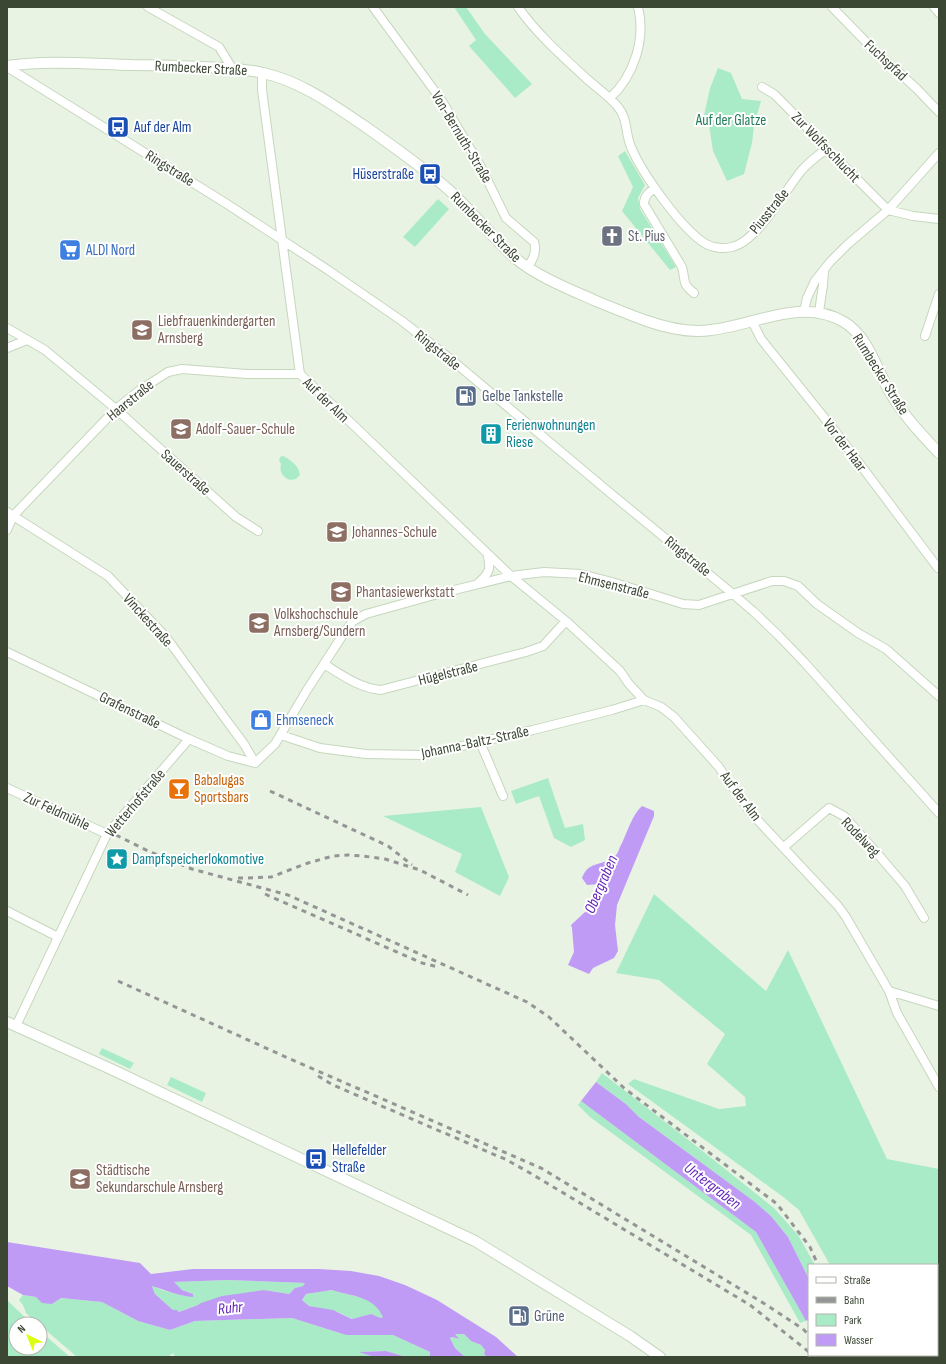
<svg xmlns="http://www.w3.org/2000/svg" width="946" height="1364" font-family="'Sofia Sans Condensed',sans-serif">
	<rect width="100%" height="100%" fill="#e9f3e4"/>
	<!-- green -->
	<path fill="#a9ebc7" d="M454,7H466L485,34L532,84L515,98L469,46L476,40Z
		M718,68L731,73L742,99L761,101L754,126L752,143L744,174L727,181L713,151L709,125L703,120L710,88Z
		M625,151L645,185L638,198L640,209L676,267L670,270L622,211L633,187L618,156Z
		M438,199L449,209L415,247L403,237Z
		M283,456C291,460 299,466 300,475L296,479L290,480C283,477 279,472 281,464L279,460L280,457Z
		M548,778L565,828L583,824L585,840L571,847L554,838L539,796L516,804L511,791Z
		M481,807L509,877L500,896L455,872L462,854L383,816Z
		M654,894L766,991L788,950L887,1159L939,1169V1349L937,1350V1265H830L799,1210L782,1196L628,1084L634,1079L719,1109L746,1106L745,1097L707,1064L725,1034L659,980L616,973Z
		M102,1048L134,1063L130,1069L99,1054Z
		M602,1073L695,1145L774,1208L798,1235L815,1265H809V1279L788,1237L771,1216L755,1202L639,1117L626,1104L596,1082Z
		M171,1077L206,1093L202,1102L167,1085Z
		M581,1101L756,1232L806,1321L800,1323L751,1235L590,1117L578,1105Z
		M228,1280L305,1283L303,1286L295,1288L289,1294L264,1290L198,1305L179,1312L177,1310H173L155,1294L152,1285L162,1290L184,1296L193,1294L182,1290L173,1282Z
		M332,1290C354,1298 372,1294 384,1317L381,1318L371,1314L353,1319L338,1312L309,1306L302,1300L306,1294Z
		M23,1295L36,1297L52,1304L61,1298L102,1302L138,1321L170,1330L195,1321L292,1318L346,1335H393L430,1352V1357H406L386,1351L360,1352L374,1357H175L173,1353L168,1357H77L26,1313L23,1305L19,1300Z
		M7,1300L32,1324H16V1348H40V1331L70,1357H7Z
		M454,1333L464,1334L471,1341L481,1345L485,1350L484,1354L487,1357H465L455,1348L450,1338L452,1337L458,1339Z"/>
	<!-- water -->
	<path fill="#c09bf6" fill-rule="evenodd" d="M642,806L654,811V816L617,905L615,925L618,951L614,958L593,968L589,974L568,965L574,952L572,928L571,925L598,900L605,887L600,884L587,885L582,878C589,859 605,867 616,855C618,853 619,849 620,847C627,834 631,816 642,806Z
		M596,1082L626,1104L639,1117L755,1202L771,1216L788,1237L809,1279V1319L806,1321L756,1232L581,1101Z
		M7,1242L140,1263L151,1274L193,1269H319L351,1271L379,1276L405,1285L437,1300L496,1337L518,1357H487L484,1354L485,1350L481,1345L471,1341L464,1334H455L459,1339L452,1337L450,1338L455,1348L465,1357H430V1352L393,1335H346L292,1318L195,1321L170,1330L138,1321L102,1302L61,1298L52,1304L42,1303L36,1297L23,1295L7,1286ZM228,1280L305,1283L303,1286L295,1288L289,1294L264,1290L222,1296L201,1303L198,1305L179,1312L177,1310H173L155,1294L152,1286C165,1290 179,1296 193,1297V1294L182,1290L174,1282ZM332,1290C352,1297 373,1295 383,1317L381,1318L371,1314L352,1319L333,1310L309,1306L302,1300L306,1294Z
		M386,1351L406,1357H374L359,1352Z"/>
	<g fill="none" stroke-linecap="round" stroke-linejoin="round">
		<!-- minor casing -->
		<g stroke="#c6d7bd" stroke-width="10">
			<path id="minor" d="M148,7L219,47L232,68
				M373,7L442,101L481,167L506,218L534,242C537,252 533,259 528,267
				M518,7C537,34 562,56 587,79C597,88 609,96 618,107C628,119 625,133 631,147C642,173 681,229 706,244C713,248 724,249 732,247C758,241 785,190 802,170C809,162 817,156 825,150
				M832,7L872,48L917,89L939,112
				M934,7L939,13
				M7,67L227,204L328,270L402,321L453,361L609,492L733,594L754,612L778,635L804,662L939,813
				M262,72V90L300,374L511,576L566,621L620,671L629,684L644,700L661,707L674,717L718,766L750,812L838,906L846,917L889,991L897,1013L939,1087
				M762,87L774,94L785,105L813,134L825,150L844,166L888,210
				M610,98C634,76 646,39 638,7
				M655,188C649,192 644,196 644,204L682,267C686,281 681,283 694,293
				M888,210L913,216L939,219
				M804,311L807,298L815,281L830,262L848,244L888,210L939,153
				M819,312L823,285L824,271
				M752,321L761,339L835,431L938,568
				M7,328L45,350L116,409L236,517L258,531
				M925,336L939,294
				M7,348L27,340
				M7,512L108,576L166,637L224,717L244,744L255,763
				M7,530L13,516L116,409L140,390L168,372L182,369L247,374H300
				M477,584C489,574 492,569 487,553
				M7,652L189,739L228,756L255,763
				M324,664C342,675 359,688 381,690L526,652L543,646L566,621
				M281,735L320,748L366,754L422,755L533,730L612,710L644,700
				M480,742L503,796
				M255,763L275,744L307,690L346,630L353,621L366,614L438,594L511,576L544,572L581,574L612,582L683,604L699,605L772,581H784L798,586L817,604L858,633L886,649L939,696
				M7,788L107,834
				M784,847L829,808L844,816L876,852L905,886L924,918
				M7,911L58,937
				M889,991L939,1006
				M16,1026L107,834L189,739"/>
		</g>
		<!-- tertiary casing -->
		<g stroke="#c6d7bd" stroke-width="12">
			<path id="tertiary" d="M7,66C48,60 91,64 132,65C156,65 179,66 203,67C223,68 243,68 263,73C300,81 332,104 363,125C390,144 417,163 442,184C469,206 489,235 515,258C538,277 569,289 596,301C613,308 630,315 647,321C667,328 691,333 711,330C755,325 802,297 844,322C869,337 877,371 891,394C904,416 922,435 939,453
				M7,1022L113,1070L475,1241L630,1336L660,1357"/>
		</g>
		<!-- minor -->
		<use href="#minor" stroke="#fff" stroke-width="8"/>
		<!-- tertiary -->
		<use href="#tertiary" stroke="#fff" stroke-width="10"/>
		<!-- rail -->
		<path stroke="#959595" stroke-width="3" stroke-dasharray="5 5" stroke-linecap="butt" d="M270,791L388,846L412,865
			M116,835L148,851L192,869L288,895L527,1002L549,1017L624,1088L777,1204L810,1247L818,1265
			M238,878H247L271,877L308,863L333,856L348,855L363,856L385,859L420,870L468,895
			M265,894L422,963L438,967
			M118,981L288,1058L541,1168L765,1304L803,1329L809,1335
			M318,1076L333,1085L507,1160L530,1173L750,1305L809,1352
			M831,1355L833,1357
			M859,1355L860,1357"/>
	</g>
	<!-- icons -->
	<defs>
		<g id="bus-square" transform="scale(1.15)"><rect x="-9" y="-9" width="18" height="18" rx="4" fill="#1a4fb4" stroke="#fff"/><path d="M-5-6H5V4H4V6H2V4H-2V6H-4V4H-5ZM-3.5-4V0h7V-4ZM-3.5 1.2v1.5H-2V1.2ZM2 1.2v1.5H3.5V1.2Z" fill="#fff"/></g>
		<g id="church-square" transform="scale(1.15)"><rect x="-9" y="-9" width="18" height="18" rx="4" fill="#6b7280" stroke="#fff"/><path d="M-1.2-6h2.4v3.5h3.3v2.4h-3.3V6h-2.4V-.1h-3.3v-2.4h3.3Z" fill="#fff"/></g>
		<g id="supermarket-square" transform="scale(1.15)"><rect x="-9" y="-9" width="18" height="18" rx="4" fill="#3f7fe0" stroke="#fff"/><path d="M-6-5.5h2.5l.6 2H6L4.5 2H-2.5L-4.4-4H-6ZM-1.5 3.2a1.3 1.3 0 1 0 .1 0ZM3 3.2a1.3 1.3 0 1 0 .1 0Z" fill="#fff"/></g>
		<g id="school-square" transform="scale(1.15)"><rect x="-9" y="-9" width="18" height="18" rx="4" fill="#8d6e63" stroke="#fff"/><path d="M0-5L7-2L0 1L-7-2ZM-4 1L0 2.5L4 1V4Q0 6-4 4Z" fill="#fff"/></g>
		<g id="fuel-square" transform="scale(1.15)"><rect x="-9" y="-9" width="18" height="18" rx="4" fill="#5c6f8a" stroke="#fff"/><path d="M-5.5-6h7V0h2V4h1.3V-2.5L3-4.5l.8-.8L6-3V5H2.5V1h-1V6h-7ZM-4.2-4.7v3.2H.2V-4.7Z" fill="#fff"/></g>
		<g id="building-square" transform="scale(1.15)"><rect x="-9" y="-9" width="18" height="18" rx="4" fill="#0f9aa8" stroke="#fff"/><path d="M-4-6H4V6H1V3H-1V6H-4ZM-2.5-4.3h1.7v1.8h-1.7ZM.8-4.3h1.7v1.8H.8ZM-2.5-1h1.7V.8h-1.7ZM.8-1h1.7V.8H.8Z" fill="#fff"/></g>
		<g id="university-square" transform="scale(1.15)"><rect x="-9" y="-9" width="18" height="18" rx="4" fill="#8d6e63" stroke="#fff"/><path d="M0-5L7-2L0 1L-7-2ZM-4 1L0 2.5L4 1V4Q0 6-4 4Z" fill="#fff"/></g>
		<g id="shop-square" transform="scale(1.15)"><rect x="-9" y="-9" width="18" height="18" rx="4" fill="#3f7fe0" stroke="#fff"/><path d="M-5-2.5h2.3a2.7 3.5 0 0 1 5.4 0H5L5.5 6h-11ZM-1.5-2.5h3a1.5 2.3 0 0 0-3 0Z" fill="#fff"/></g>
		<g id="bar-square" transform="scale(1.15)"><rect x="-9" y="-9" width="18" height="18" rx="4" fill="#e8710a" stroke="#fff"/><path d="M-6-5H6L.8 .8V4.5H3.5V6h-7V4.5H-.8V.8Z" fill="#fff"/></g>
		<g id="sight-square" transform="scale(1.15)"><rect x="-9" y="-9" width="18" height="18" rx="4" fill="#0f9aa8" stroke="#fff"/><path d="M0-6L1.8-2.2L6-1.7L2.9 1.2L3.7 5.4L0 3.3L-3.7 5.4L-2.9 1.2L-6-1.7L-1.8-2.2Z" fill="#fff"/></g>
	</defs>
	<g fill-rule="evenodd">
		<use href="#bus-square" x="118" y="127"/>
		<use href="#bus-square" x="430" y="174"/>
		<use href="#church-square" x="612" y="236"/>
		<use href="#supermarket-square" x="70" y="250"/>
		<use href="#school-square" x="142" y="330"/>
		<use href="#fuel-square" x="466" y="396"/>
		<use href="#school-square" x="181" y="429"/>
		<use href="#building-square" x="491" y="434"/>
		<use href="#school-square" x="337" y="532"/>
		<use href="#university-square" x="341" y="592"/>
		<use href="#university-square" x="259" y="623"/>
		<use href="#shop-square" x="261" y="720"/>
		<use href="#bar-square" x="179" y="789"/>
		<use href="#sight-square" x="117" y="859"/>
		<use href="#bus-square" x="316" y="1159"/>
		<use href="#school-square" x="80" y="1179"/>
		<use href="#fuel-square" x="519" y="1316"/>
	</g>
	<g text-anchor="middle" stroke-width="4" stroke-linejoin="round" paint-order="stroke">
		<!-- street labels -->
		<g font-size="15" fill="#3b4633" stroke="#fff">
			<text transform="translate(886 60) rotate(43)" y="5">Fuchspfad</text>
			<text transform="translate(201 68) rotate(3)" y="5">Rumbecker Straße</text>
			<text transform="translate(462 137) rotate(59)" y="5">Von-Bernuth-Straße</text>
			<text transform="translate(826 147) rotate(46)" y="5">Zur Wolfsschlucht</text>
			<text transform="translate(170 168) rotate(32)" y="5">Ringstraße</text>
			<text transform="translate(769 211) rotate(-51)" y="5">Piusstraße</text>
			<text transform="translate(486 227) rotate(45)" y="5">Rumbecker Straße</text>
			<text transform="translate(438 350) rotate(39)" y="5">Ringstraße</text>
			<text transform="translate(881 374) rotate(58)" y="5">Rumbecker Straße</text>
			<text transform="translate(130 400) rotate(-39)" y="5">Haarstraße</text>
			<text transform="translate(326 400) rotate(44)" y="5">Auf der Alm</text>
			<text transform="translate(845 445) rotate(53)" y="5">Vor der Haar</text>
			<text transform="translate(186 472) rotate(42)" y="5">Sauerstraße</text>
			<text transform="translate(688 556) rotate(39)" y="5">Ringstraße</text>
			<text transform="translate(614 585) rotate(14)" y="5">Ehmsenstraße</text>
			<text transform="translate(148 620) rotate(48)" y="5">Vinckestraße</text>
			<text transform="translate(448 673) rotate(-14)" y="5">Hügelstraße</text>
			<text transform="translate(130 710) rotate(26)" y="5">Grafenstraße</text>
			<text transform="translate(475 742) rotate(-12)" y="5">Johanna-Baltz-Straße</text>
			<text transform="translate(741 796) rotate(53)" y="5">Auf der Alm</text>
			<text transform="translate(135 803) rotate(-50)" y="5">Wetterhofstraße</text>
			<text transform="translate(57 811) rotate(25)" y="5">Zur Feldmühle</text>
			<text transform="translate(861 837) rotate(46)" y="5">Rodelweg</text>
		</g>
		<!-- park labels -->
		<g font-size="15" fill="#227c5a" stroke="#fff">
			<text x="731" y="125">Auf der Glatze</text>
		</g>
		<!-- transit labels -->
		<g font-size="15" fill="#164399" stroke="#fff" text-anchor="start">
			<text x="134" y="132">Auf der Alm</text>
			<text x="414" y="179" text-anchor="end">Hüserstraße</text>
			<text x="332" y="1155">Hellefelder<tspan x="332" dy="17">Straße</tspan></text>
		</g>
		<!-- worship labels -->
		<g font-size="15" fill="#5b616d" stroke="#fff" text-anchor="start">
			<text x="628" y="241">St. Pius</text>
		</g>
		<!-- shop labels -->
		<g font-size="15" fill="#366cbe" stroke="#fff" text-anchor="start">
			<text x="86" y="255">ALDI Nord</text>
			<text x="276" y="725">Ehmseneck</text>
		</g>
		<!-- education labels -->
		<g font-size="15" fill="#785e54" stroke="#fff" text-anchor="start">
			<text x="158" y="326">Liebfrauenkindergarten<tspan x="158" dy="17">Arnsberg</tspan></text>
			<text x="196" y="434">Adolf-Sauer-Schule</text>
			<text x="352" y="537">Johannes-Schule</text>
			<text x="356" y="597">Phantasiewerkstatt</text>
			<text x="274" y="619">Volkshochschule<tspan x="274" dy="17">Arnsberg/Sundern</tspan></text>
			<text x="96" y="1175">Städtische<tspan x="96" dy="17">Sekundarschule Arnsberg</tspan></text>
		</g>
		<!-- service labels -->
		<g font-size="15" fill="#4e5e75" stroke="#fff" text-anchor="start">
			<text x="482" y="401">Gelbe Tankstelle</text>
			<text x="534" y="1321">Grüne</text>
		</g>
		<!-- culture labels -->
		<g font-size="15" fill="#0d838f" stroke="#fff" text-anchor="start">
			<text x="506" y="430">Ferienwohnungen<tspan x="506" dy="17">Riese</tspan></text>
			<text x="132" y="864">Dampfspeicherlokomotive</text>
		</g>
		<!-- food labels -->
		<g font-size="15" fill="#c56008" stroke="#fff" text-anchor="start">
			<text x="194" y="785">Babalugas<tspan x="194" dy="17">Sportsbars</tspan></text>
		</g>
		<!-- water labels -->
		<g font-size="16" font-style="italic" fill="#6425ba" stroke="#fff">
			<text transform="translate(600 884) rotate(-67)" y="6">Obergraben</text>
			<text transform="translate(713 1185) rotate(37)" y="6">Untergraben</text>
			<text transform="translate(230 1307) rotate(-6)" y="6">Ruhr</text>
		</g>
	</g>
	<!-- border -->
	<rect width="946" height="1364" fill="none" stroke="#3b4633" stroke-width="16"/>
	<!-- legend -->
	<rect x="808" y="1264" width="130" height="92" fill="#ffffff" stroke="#b1b5ad"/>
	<rect x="816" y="1277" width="20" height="6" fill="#ffffff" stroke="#b1b5ad"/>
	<text x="844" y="1284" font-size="12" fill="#3b4633">Straße</text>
	<rect x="816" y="1297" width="20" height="6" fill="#959595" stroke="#b1b5ad"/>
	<text x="844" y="1304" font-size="12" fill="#3b4633">Bahn</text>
	<rect x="816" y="1314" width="20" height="12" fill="#a9ebc7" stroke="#b1b5ad"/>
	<text x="844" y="1324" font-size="12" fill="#3b4633">Park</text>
	<rect x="816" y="1334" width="20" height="12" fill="#c09bf6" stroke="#b1b5ad"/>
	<text x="844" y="1344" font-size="12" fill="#3b4633">Wasser</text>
	<!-- north arrow -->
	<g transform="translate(28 1336) rotate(317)"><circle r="19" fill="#ffffff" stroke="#b1b5ad"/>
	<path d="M0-3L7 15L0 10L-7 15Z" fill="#dbff0f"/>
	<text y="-6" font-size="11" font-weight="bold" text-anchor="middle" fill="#3b4633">N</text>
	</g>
</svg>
